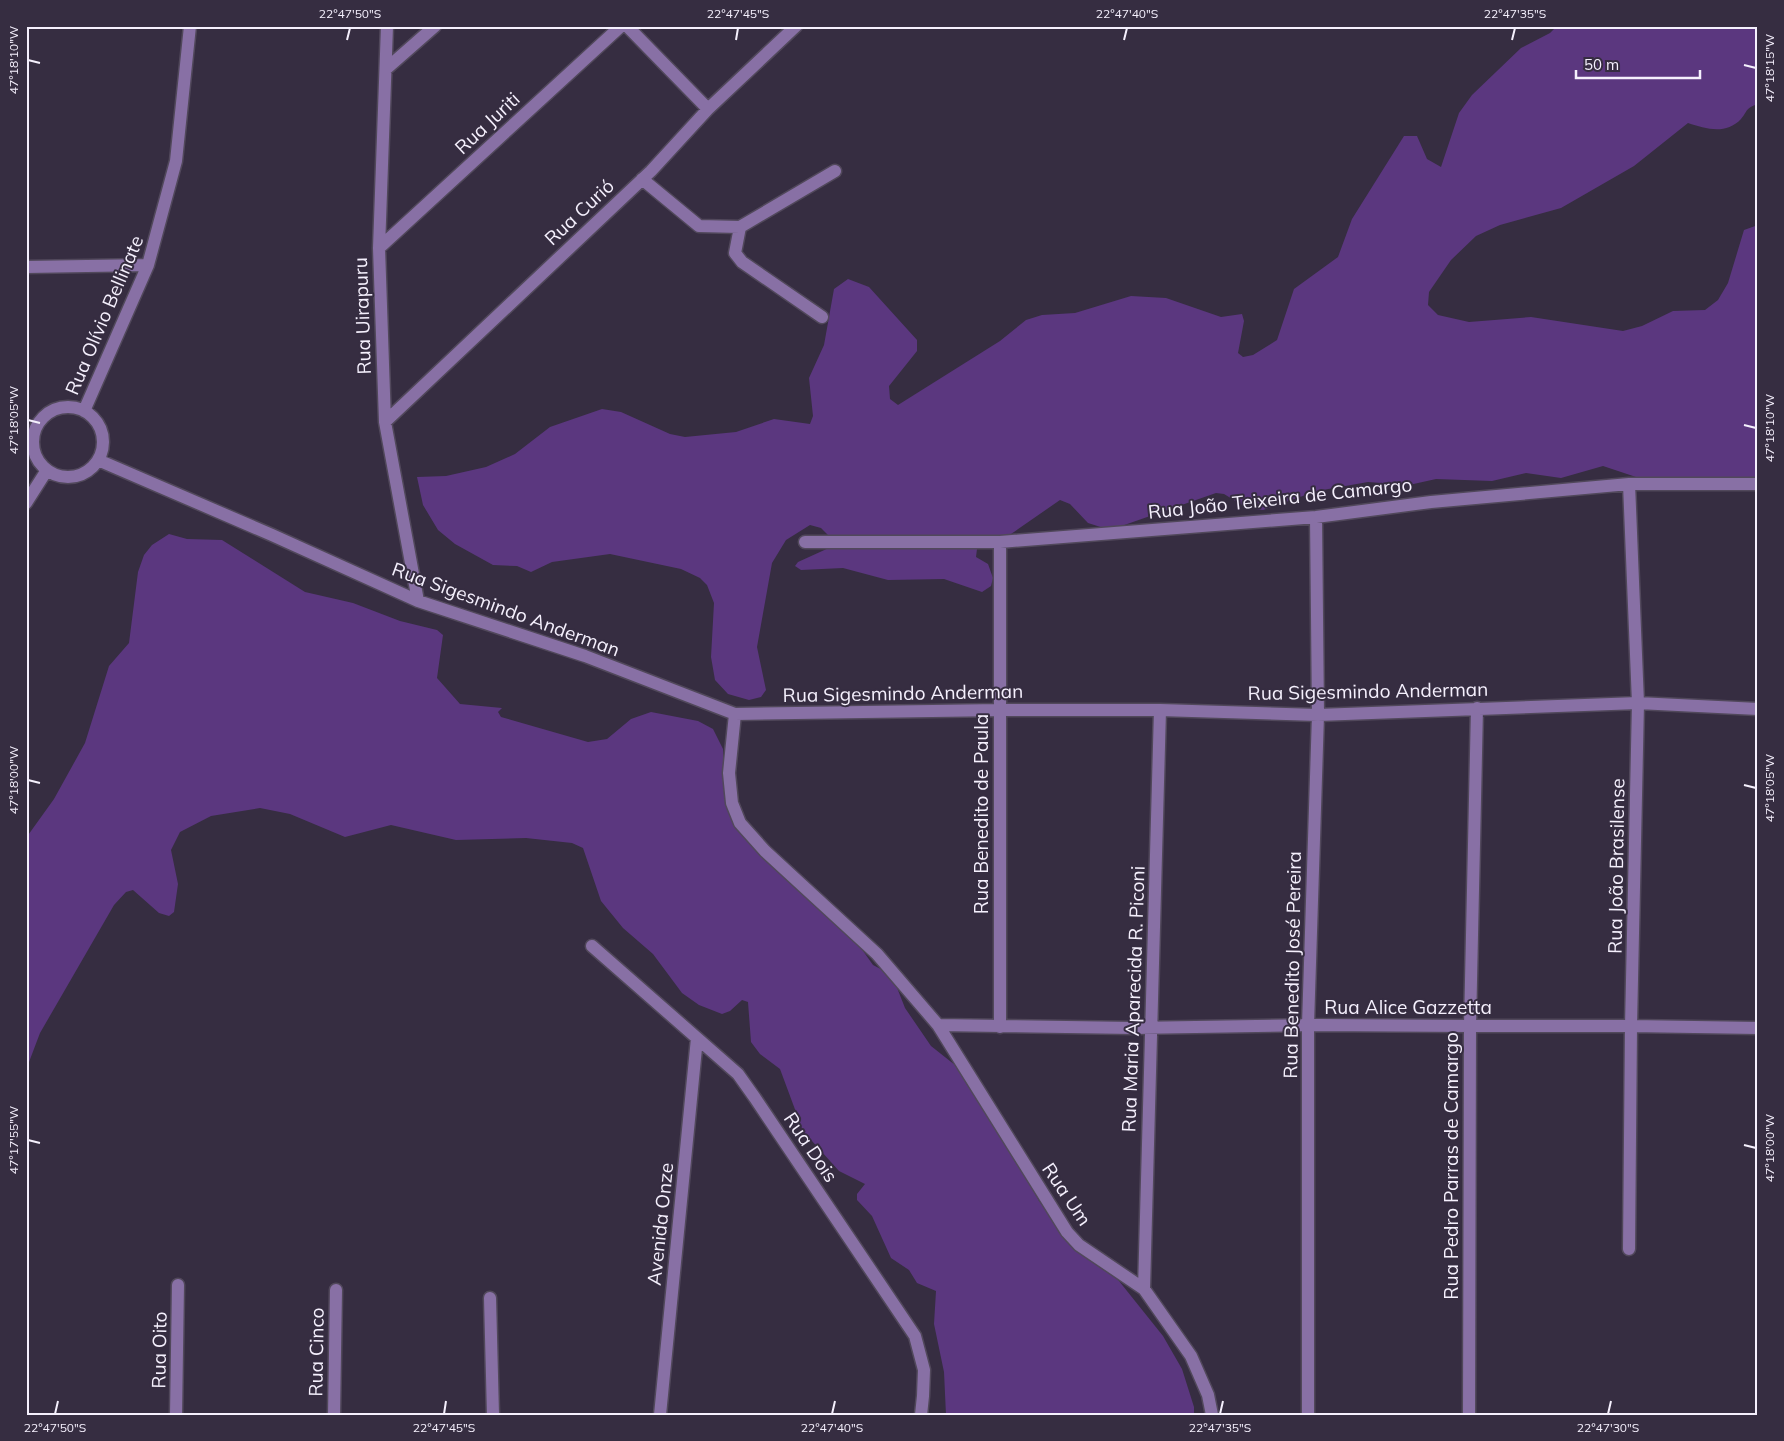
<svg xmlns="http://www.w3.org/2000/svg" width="1784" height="1441" font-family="Mulish,sans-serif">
	<rect width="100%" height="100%" fill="#362d41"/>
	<!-- green -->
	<path fill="#5b377f" d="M1557,26H1758V104C1745,108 1748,111 1741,119C1726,135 1706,129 1688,123L1634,166L1561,208L1500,225L1476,236L1451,260L1429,292L1428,305L1438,315L1469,322L1531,317L1623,331L1642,326L1673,311L1705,310L1718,300L1728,283L1744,230L1758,225V483L1663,486L1603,466L1561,478L1526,473L1492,481L1436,479L1409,485L1368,482L1317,491L1263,510L1247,508L1224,494L1216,493L1110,530L1088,523L1070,504L1060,500L1011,534L977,549L976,557L988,564L993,578L991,586L982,592L944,579L888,580L843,568L801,570L795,566L798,562L831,547L835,542L821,528L810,525L786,540L772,563L757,647L766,690L761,697L749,700L728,694L715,680L711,657L714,603L707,585L700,578L681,569L610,554L552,562L531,572L517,566L493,565L455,544L438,530L423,505L417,477L446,476L486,467L515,454L550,427L602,409L621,412L670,434L685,437L736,432L774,419L810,424L813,416L809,378L824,345L834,289L848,279L869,287L917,340V351L889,386L890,399L898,405L1000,341L1026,320L1042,315L1075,313L1131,296L1166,298L1221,317L1242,314L1244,321L1238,353L1243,357L1253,355L1277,340L1294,289L1338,257L1352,219L1404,136H1417L1427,159L1441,167L1459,113L1472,95L1521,48L1550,33Z
		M169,534L187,539L222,540L305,592L353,603L400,621L437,630L443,635L437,678L460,704L502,708L498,712L501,717L588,742L607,739L631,719L651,712L698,721L713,729L723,749L724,794L740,826L856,941L873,965L892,975L905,1008L931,1046L984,1088L995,1120L1039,1201L1060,1228L1119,1281L1163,1336L1182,1369L1194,1407V1415H946L944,1372L934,1324L936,1291L917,1283L909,1270L891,1258L872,1216L857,1200V1194L865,1184L839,1171L803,1131L780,1069L760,1054L751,1042L748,1002L742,1000L730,1011L722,1014L699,1005L682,993L653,954L623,928L601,901L583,848L572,843L526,838L456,840L391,825L345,837L290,814L260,808L211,816L180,832L171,850L178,884L174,912L169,916L159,913L133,890L126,892L114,905L40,1033L26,1070V838L54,799L85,743L109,666L129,643L138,572L144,555L152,545Z"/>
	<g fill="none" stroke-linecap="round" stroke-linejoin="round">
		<!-- minor casing -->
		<g stroke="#51485b" stroke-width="15">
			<path id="minor" d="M387,26L379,248L385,422L418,601
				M627,26L708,109
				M386,69L435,26
				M642,179L699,226L740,227L835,171
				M740,227L735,253L742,262L822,317
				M379,248L621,26
				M26,267L148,265
				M33 442a35 35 0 1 1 70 0a35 35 0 1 1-70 0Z
				M84,411L148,265L176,161L190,26
				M385,422L651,171L708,109L796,26
				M98,460L272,535L418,601L585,656L735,714L1000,710H1160L1318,715L1638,703L1758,709
				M1629,484L1638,703L1631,1026L1629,1249
				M26,503L47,470
				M805,542H1000L1316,517L1431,502L1629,484H1758
				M1000,542V1027
				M735,714L729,773L732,803L740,823L765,851L877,954L938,1025L1067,1232L1079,1245L1144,1289L1191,1356L1208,1395L1212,1415
				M592,946L738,1074L755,1098L915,1336L924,1370L923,1396L921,1415
				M938,1025L1134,1028L1315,1025L1470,1026H1631L1758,1028
				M1144,1289L1160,710
				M490,1298L493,1415
				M176,1415L178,1285
				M334,1415L336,1290
				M660,1415L697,1038
				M1308,1415V1025L1318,715L1316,517
				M1469,1415L1470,1026L1477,708"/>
		</g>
		<!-- minor -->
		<use href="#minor" stroke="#8870a5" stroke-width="12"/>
	</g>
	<!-- ticks -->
	<path fill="none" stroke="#f5f0fd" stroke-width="2" d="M347,40L350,28M736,40L738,28M1124,40L1127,28M1512,40L1515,28M28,60L40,63M1744,65L1756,68M28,420L40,423M1744,425L1756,428M28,780L40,783M1744,785L1756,788M28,1140L40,1143M1744,1145L1756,1148M55,1414L58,1401M444,1414L446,1401M832,1414L835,1401M1220,1414L1223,1401M1608,1414L1611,1401"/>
	<g text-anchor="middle" stroke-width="4" stroke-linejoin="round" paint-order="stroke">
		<!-- street labels -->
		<g font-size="19" fill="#f5f0fd" stroke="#362d41">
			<text transform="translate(487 123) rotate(-43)" y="7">Rua Juriti</text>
			<text transform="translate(579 212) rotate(-43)" y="7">Rua Curió</text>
			<text transform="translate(104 315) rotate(-67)" y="7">Rua Olívio Bellinate</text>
			<text transform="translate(362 316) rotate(-92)" y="7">Rua Uirapuru</text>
			<text transform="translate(1280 498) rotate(-6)" y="7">Rua João Teixeira de Camargo</text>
			<text transform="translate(506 609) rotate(20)" y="7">Rua Sigesmindo Anderman</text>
			<text transform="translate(1368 691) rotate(-1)" y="7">Rua Sigesmindo Anderman</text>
			<text transform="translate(903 693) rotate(-1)" y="7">Rua Sigesmindo Anderman</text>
			<text transform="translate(981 814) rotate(-90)" y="7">Rua Benedito de Paula</text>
			<text transform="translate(1616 866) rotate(-89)" y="7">Rua João Brasilense</text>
			<text transform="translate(1292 965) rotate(-89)" y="7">Rua Benedito José Pereira</text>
			<text transform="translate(1133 999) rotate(-88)" y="7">Rua Maria Aparecida R. Piconi</text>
			<text x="1408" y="1014">Rua Alice Gazzetta</text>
			<text transform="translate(811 1147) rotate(56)" y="7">Rua Dois</text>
			<text transform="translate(1451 1166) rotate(-90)" y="7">Rua Pedro Parras de Camargo</text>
			<text transform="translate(1067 1194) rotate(56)" y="7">Rua Um</text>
			<text transform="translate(660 1224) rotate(-84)" y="7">Avenida Onze</text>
			<text transform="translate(159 1350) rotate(-89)" y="7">Rua Oito</text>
			<text transform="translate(316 1352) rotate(-89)" y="7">Rua Cinco</text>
		</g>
	</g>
	<!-- border -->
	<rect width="1784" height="1441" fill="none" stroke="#362d41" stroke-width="55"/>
	<!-- scale -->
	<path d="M1576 70v8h124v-8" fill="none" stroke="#f5f0fd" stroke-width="2.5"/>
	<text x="1584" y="70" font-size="15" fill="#f5f0fd" stroke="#362d41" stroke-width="4" paint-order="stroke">50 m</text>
	<rect x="28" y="28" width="1728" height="1386" fill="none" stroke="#f5f0fd" stroke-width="2"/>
	<g font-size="12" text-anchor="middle" fill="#f5f0fd">
		<text x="350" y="18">22°47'50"S</text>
		<text x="738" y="18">22°47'45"S</text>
		<text x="1127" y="18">22°47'40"S</text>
		<text x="1515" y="18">22°47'35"S</text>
		<text transform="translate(14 60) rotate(-90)" y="4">47°18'10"W</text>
		<text transform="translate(1770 68) rotate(-90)" y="4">47°18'15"W</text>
		<text transform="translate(14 420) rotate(-90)" y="4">47°18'05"W</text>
		<text transform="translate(1770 428) rotate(-90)" y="4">47°18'10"W</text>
		<text transform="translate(14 780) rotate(-90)" y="4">47°18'00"W</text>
		<text transform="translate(1770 788) rotate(-90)" y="4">47°18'05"W</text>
		<text transform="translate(14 1140) rotate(-90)" y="4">47°17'55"W</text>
		<text transform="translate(1770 1148) rotate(-90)" y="4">47°18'00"W</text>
		<text x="55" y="1432">22°47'50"S</text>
		<text x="444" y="1432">22°47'45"S</text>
		<text x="832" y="1432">22°47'40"S</text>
		<text x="1220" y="1432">22°47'35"S</text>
		<text x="1608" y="1432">22°47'30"S</text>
	</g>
</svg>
